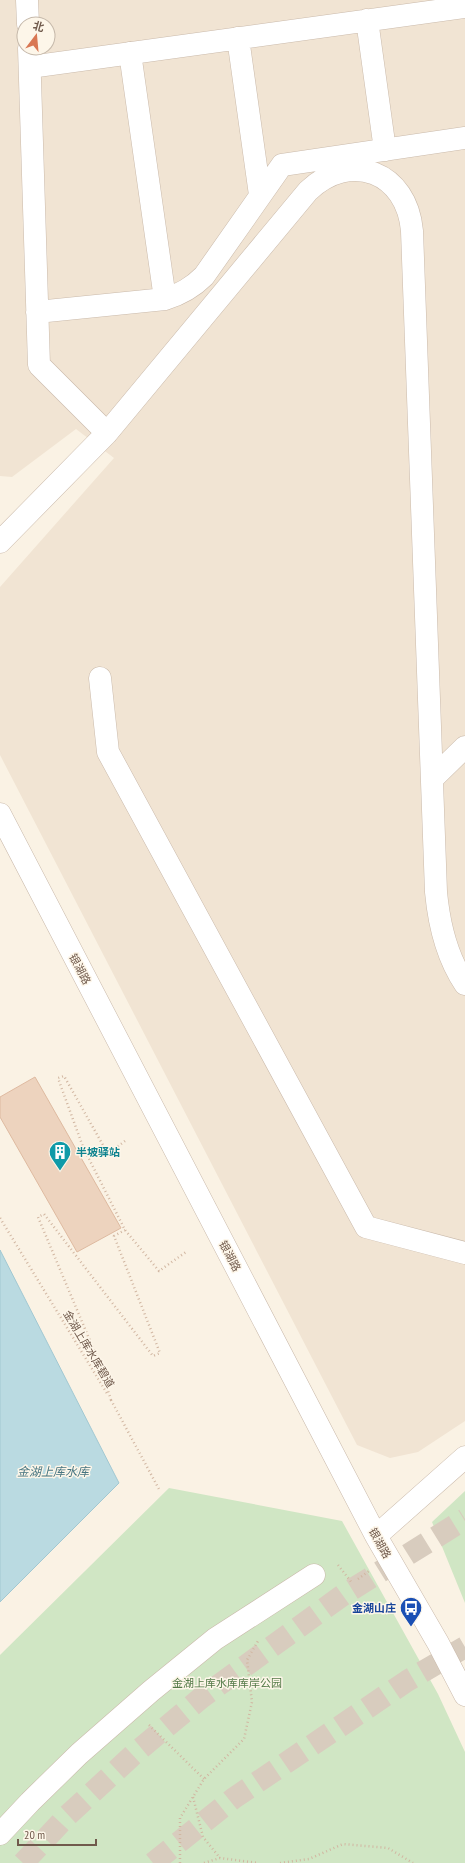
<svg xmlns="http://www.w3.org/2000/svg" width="465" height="1863" font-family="'PT Sans Narrow','Noto Sans SC',sans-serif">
	<rect width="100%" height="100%" fill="#faf2e4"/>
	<!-- residential -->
	<path fill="#f1e4d3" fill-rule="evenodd" d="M0,0H465V1421L418,1452L390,1458L357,1445L0,755V587L114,458L76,429L12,477L0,476ZM24,24H48V48H24Z"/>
	<!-- green -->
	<path fill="#d0e6c4" d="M169,1488L342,1521L438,1694L465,1752V1863H0V1655Z
		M465,1491V1603L432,1522Z"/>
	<!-- water -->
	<path fill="#badae1" stroke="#a1c8d2" d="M0,1250L119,1483L0,1602Z"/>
	<!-- building -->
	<path fill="#edd3be" stroke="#debaa0" d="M35,1077L121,1228L77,1252L0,1117V1097Z"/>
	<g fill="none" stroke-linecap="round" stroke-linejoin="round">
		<!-- major-tunnel -->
		<path stroke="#d8ccbe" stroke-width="22" stroke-dasharray="22 11" stroke-linecap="butt" d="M23,1863L67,1816L134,1754L201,1698L343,1595L465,1519
			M153,1863L234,1798L407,1681L465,1647"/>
		<!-- minor casing -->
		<g stroke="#cabaab" stroke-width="23">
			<path id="minor" d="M27,0L28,24
				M367,20L385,150
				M238,38L260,195
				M29,48L39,365L107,433
				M130,53L165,299
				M30,67L465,7
				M37,312L165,299C181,294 192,288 204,276L282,165L465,138
				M0,542L107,433L308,191C351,150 407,172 412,231L436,892C439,924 446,956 465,984
				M100,678L108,752L366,1227L465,1253
				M432,779L465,747
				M0,814L376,1536L438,1643L465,1695
				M376,1536L465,1457
				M0,1834L30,1802L79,1754L151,1691L215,1639L314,1575"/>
		</g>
		<!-- path -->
		<path stroke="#d1b6a1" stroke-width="2.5" stroke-dasharray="1 3" stroke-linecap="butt" d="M125,1141L108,1154L64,1076L58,1078L83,1147L125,1230L159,1271L186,1252
			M0,1218L108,1395
			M111,1400L96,1355L38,1217L44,1214L153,1356L160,1353L114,1236L125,1230
			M111,1400L160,1491
			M338,1565L352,1583
			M358,1579L369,1571
			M149,1725L204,1779
			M193,1797L203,1837L220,1858
			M180,1863V1818L204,1779L244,1739L252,1702L247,1660L258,1641
			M204,1863L220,1858L258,1863
			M280,1863L309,1859L343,1844L388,1848L413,1863"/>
		<!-- minor -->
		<use href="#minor" stroke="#fff" stroke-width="22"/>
	</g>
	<!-- icons -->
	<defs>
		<g id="building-pin" transform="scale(1.15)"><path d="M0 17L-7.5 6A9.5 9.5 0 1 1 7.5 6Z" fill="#0f9aa8" stroke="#fdf6e9"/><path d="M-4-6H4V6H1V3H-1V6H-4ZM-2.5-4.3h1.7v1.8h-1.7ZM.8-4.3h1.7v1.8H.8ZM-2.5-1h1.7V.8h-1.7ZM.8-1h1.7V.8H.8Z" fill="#fff"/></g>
		<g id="bus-pin" transform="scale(1.15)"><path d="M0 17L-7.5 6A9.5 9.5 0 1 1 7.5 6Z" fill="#1a4fb4" stroke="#fdf6e9"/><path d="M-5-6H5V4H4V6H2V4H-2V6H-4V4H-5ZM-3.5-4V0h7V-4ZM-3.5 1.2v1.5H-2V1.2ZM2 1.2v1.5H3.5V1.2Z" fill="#fff"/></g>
	</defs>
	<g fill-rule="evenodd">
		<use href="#building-pin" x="60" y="1152"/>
		<use href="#bus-pin" x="411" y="1608"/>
	</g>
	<g text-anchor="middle" stroke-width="3" stroke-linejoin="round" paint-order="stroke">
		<!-- street labels -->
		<g font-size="11" fill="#705a4c" stroke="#fdf6e9">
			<text transform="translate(80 969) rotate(62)" y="4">银湖路</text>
			<text transform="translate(230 1256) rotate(62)" y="4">银湖路</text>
			<text transform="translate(89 1349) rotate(59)" y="4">金湖上库水库碧道</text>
			<text transform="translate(380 1543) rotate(61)" y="4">银湖路</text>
		</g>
		<!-- culture labels -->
		<g font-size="11" font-weight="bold" fill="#0d838f" stroke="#fdf6e9" text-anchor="start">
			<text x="76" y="1156">半坡驿站</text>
		</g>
		<!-- transit labels -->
		<g font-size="11" font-weight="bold" fill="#164399" stroke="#fdf6e9" text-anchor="end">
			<text x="396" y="1612">金湖山庄</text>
		</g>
		<!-- park labels -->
		<g font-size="11" fill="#547a48" stroke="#fdf6e9">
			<text x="227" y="1687">金湖上库水库库岸公园</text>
		</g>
		<!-- water labels -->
		<g font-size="12" font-style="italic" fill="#477581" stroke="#fdf6e9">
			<text x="53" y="1476">金湖上库水库</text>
		</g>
	</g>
	<!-- north arrow -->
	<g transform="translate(36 36) rotate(16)"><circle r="19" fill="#fdf6e9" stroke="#c5b8aa"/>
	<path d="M0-3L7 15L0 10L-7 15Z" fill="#d97753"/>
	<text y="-6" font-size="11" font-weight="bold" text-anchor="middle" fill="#705a4c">北</text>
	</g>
	<!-- scale -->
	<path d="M18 1839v6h78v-6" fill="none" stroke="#705a4c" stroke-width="2"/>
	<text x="24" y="1839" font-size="12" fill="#705a4c" stroke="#fdf6e9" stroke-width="3" paint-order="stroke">20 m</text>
</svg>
